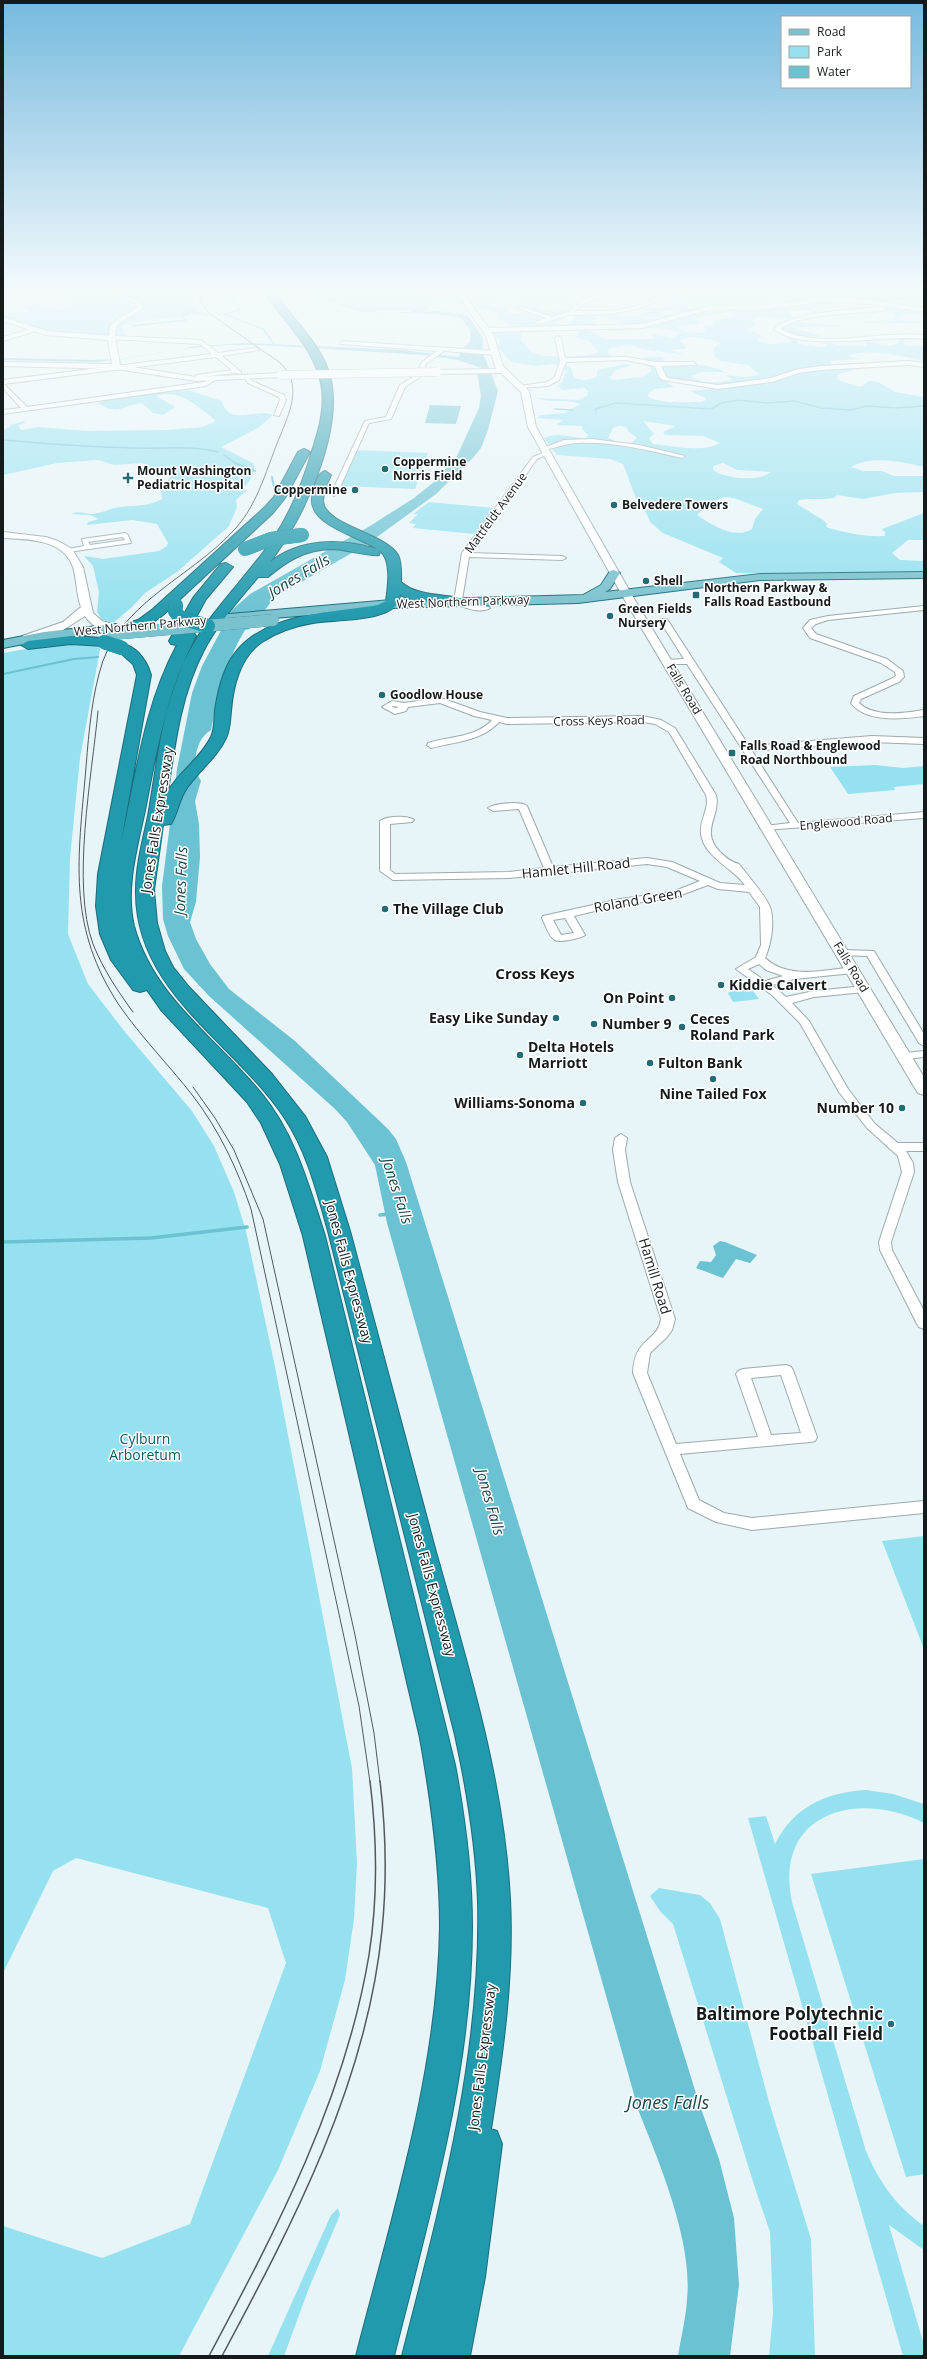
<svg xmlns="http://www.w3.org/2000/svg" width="927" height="2359" font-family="'Open Sans',sans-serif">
	<rect width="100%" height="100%" fill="#e7f5f8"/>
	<!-- green -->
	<path fill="#96e1ef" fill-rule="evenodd" d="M80,288H195L193,295L198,315L148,320L121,326L126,335L122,336L51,332L3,316L9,313L31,311L21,307L36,303L56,309L72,307L74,305L69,303L75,300L60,297L69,289Z
		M296,288H378L452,293L413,294V296L457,297L461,303L425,305L427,310L369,311Z
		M521,288H569L566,292L572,295L563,299L580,303L546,302L537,308L553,312L570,308L564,313L570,317L560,318L556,322C565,328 568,322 574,319L575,316L570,314C574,314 579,313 583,313C591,314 602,323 610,316L600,314L618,312L621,316H639L649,311L628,305L658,308L668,305V303L643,300L645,299L666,301L686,298L680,295L683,294L711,300L717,298L714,296L718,294L707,288L699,292L688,291V288C700,288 760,291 765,288H882L924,292V306L920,307L923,308L907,306L910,303C899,298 896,302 888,303L839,299H813L768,306L695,309L707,305L687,304L689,310L678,314L679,312L671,310L662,311V314H676C663,320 657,315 642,317L640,318L662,319C653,323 637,328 627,324C618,321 600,316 591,321L597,324L587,327L521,326L510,324L499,319L498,314L480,308L470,295C482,285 512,297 527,291ZM499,300L522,301L523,303L515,308L526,314L506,312L505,311L510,308L492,304Z
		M849,301L924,310V315H903L899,320L924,322V323H867L865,322L893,321L894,316L884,312L865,315L851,312L873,309L875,305L838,303L812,309L820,313L811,315V311L803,310L787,311L793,318C780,321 761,311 752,322L757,324L747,330L761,335L762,337L758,339V341L770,344L792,342L784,336L799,337L797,342L800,344L823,347L827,345L820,341L843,346H865L867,342L863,340C873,342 892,351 900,341L896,338L904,339L905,346H924V363L921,362V360C901,356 866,347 848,356L859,359L830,361L832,364L765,380L712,386L670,378L664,380L674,387L654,389L647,396C656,404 689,402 701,402L706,400V398L690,391L768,383L798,372L839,367L853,370L837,375L838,380L856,386H862L869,381L878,382L895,392L924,397V467C901,462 872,455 851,467L864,471H882L894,476H924V492L894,493L863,499L837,495L834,498C822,500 811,498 799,500L797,504L823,520L827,524L826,527C845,533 865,537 885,536V532L882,529L924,513V540H908L892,553L900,560L924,561V573H736L719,562L723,558L663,533L650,522L644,508L637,501L623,464L610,459L557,455L544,438C559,431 571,438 586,438L588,435L582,429V426L556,425L563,420L538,418L540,415L565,413L580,404C566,398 552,404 537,398L578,400L587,396L588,391L585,388L562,390L558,386L563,381L566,371L560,366L553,364L535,366L511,362L498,347L500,339H497L493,331L519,329L522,335L521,341C527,344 527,349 532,352C540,359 590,357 599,352L589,341L576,337L579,331L584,329L606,339H653L652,334L673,338L679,333C661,323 621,333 598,330L654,326L714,309ZM727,312L738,316L713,321V325L704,326L705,332L702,333L684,331L676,327L698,324L700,323L696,318ZM693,337L709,339L720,343L713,349V354L720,361L748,365L760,375L746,377L725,375L733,380C719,383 703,385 691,376L701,372H724L722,370L703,365L665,362L662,357H642L646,359L645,363L652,370L643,377L612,380L610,377L616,370L632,365L625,364L600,369L597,371V376C590,381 582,381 574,378L571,368L560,361L562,359L608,358L613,356L607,352L610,348L630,345L641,349L685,355L670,350L685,349L686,347L680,340ZM643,421L676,426L663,432L665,435L703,436L720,443C703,453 672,446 653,444L649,438L654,434ZM619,426L626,427L628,431L637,438L630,444H623L608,438L613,428ZM723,463L737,470L771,472C758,482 729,479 714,471L713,466ZM724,497L734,498L763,509L755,519L752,529C735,540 712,525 697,515L711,502Z
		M784,321L841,326C838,328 799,326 790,327L821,336L815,337L771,330L781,326L778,322Z
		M188,390L222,401C228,427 256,408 273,415L258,428L221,447L253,463C257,470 250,482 244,487L246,491L236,500L237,507L229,526L177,572L145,593L132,607L113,623L102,620L97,612L99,592L93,566L84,556L103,559L159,551L167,546L168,543L157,524L132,520L87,525L88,522L99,519L90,515L72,514C78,510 85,514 93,514C102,513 111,508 120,507C135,505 148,507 162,499L161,492L170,477L142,463L114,465L98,460L57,463L3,475V430L10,427V425L24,421L25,423L18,425L21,430L38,427L87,431L167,430L202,427L214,422L215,420C197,406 181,389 156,396L175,407L163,415L153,413L142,403C124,404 119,417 98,403L124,396Z
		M355,450L428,453L415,489L340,486Z
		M429,502L495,508L475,534L413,528L416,524L409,523L418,514H413Z
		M60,643L101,644L80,758L70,858L68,934L88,984L125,1032L192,1111L214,1146L234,1192L246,1231L274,1362L352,1768L357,1863L354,1919L345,1980L320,2071L278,2170L179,2356H3V2226L102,2258L190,2224L286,1963L268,1908L76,1858L53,1871L3,1973V653Z
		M875,765L903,768L924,766V784L894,787L895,790L848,794L830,767Z
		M742,983L753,991L759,999L733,1002L728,993Z
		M924,1536V1649L882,1541Z
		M866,1790L893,1794L924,1804V1823C857,1789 773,1813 792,1902L866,2151C879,2182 896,2206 924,2226V2250L889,2225L924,2345V2356H903L748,1818L766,1816L775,1844C793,1808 825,1792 866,1790Z
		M924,1859V2174L906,2177L811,1874Z
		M659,1888L700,1895L710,1903L720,1919L769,2102L811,2239L815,2356H769L773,2313L770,2232L756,2191L673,1924L660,1911L650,1896Z
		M338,2208L340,2215L309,2288L284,2356H268L331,2215Z"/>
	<!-- water -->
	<path fill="#6bc2d2" d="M286,288C315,288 343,306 371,311C404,316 437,306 469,316L483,339L482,351L498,391L488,430L481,448L473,458L436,494L366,545L275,597L250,629L245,630C226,661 218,695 211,730C195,739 191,766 201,781L195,801L199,824L200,857L196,902L190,922L196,939L210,964L229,989L295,1041L388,1129L396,1139L406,1162L699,2103L719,2159L734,2218L739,2285L730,2356H678C681,2337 686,2318 687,2299C693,2243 660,2164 639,2112L387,1223L375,1165L347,1122L335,1109L209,996L184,969L168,936L163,919L162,886L177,769L192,693L202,666L232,610L250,594L370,526L414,498L434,482L457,456L479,408L481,396L477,372L482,368L458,360L424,355L263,345H229L180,349L124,359L96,362L3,360V358H8L92,360L122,359L197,346L247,343L403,350L459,357L461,350L470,342V330L462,319L457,317L437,314L362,312Z
		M430,405L461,406L456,424L425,423Z
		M720,1241L725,1242L757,1255L750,1263L736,1259L723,1278L696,1268L700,1261L711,1262L716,1255L713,1246Z"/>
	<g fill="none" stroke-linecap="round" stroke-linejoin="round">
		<!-- stream-far2 -->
		<path stroke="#6bc2d2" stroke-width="1.5" d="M667,288L670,290
			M832,288L924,295
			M674,293C715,304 754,296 795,288
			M473,301L500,295L543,294L589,288
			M411,312L423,310L430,304L457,302
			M217,314H224L263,329L274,344
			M224,314L240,310L232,301V289L246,288
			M132,326L186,320L182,316L189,313L188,311L208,315
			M555,409L573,410
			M596,412L595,409L616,403L711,409L722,403L738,400L766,403L794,401L821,408L850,410L867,406L897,408L924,406
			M3,440C47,444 90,447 134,448C161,449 191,445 218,452
			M224,455L237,464"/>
		<!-- stream-far1 -->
		<path stroke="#6bc2d2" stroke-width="2" d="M235,463L255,471
			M272,477L275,492
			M3,674L74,659L98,657"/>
		<!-- stream -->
		<path stroke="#6bc2d2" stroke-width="3.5" d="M380,1215L389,1214
			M3,1242L151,1238L247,1227"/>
		<!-- street casing -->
		<g stroke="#9caaac" stroke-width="2">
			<path id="street" d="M115,288H120V295L136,299L144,306C134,319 114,318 115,336L201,340L218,353L256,348L259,350L222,356L241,372V374L235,373L201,377L196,381L193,379L197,375L232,370L216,357L4,384L27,407L204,382L212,378L215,380L206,386L3,414V410L21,408L3,388V380L212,354L200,344L110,339C104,318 128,318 138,306L132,301L115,297Z
				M500,288H522L460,294L457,292Z
				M619,290L667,294L658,301L633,310L606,314L570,315L537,325L535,322L547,318L518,308L523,307L552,317L568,312L580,301L595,295ZM619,294L659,295C637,313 602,311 575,311C588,299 602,297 619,294Z
				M821,298L871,300L924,308V312L871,304L821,302L766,309L709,310L642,328L486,332L483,330L486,328L642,324L709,306L766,305Z
				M883,307L885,310C860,314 798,313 781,329C820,350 880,330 924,335V339C886,334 802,353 774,329C789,312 859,309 883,307Z
				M34,328L36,331L3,341V337Z
				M558,336L561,338L565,358L626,357L656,362H694L696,365L661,366L667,378L718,385L771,378L798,369L821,366L909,361L924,363V367L909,365L821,370L799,373L772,382L718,389L663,380L659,377L655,366L626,360L566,362L559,380L548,386L520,388V386L547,382L554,378L560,362L555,338Z
				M342,341L495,351L498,353L495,355L444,351L426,364L420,377L405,387L391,419L369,423L337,494L334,496L331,494L365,421L386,417L400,385L416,375L422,362L437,351L340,344Z
				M244,377H248L252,381L284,395L286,400L279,416L274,415L280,400L279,397L248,383Z
				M592,439L639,445L685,456L682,458C648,450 611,441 576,443C567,443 545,452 541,449L564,440Z
				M545,452L550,453L537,459L470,553L562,556L566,558L562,560L469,557L462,600C471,606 482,603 490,608C481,614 461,608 454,601L462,553L533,457Z
				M125,533L128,535L131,543L68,552L64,550L84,546L82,539ZM123,537L125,540L90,545L88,542Z
				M924,606V610L828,620L816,624L811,628L816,634L887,659L903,671L904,677L899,682L861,699L859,703C874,718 905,713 924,710V716C902,719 866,723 851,703L854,696L893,678L896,676L895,672L881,663L810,638L803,628L810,620L828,616Z
				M661,619H667L749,746L872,736L924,738V744L872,742L752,751L798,823L924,812V818L765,830V826L790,823L687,664H667L663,662L667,660L684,659L660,621Z
				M441,698L480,712L507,718L643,716L661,720L675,728L716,795C721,816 700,830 719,851C726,858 731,862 739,864C748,876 765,895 770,907C775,921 771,945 765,958C789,980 824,970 853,967L858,970L853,973L794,979L772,985L786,997L814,991L864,986L869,989L864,992L814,997L792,1003L809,1021L848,1089L875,1124L898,1143H924V1151H906L913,1163L914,1172L891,1242L892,1250L924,1311V1329L919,1327L917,1324L880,1250L879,1242L902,1172L898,1156L867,1128L839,1092L800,1023L772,995L736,969L756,957L761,945L760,907L749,892L718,889L708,885L673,898L620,905L574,916L585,935C582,938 559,943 555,940C549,937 545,924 542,918L543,916L620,899L672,892L700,881L667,867L647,864L509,878L393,880L380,871V821C386,816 408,815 414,820L412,822L390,824V870L395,874L509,872L544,868L519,809L493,811L488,808C494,803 521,801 527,806L553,867L647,858L672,862L720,883L745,885C733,868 704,857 701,834C699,820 710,809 706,795L669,732L655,724L643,722L507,724L499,722C482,741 454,742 431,748L427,745L428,743C449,736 476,738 492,720L474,716L440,703L408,707L406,711L395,714L382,707L392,701L404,703ZM393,706L399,707L396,708L392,707ZM565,918L574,933L561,935L553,920ZM759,964L766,970L783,976L765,981L748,969Z
				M843,950L874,951L924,1034V1046L919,1043L867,956L839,955L838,953Z
				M924,1051V1057L905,1059L899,1056L905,1053Z
				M621,1134L627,1138L625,1150L630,1182L675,1319L672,1330L667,1337L650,1353L647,1373L676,1444L758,1437L736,1374L738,1371L743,1369L786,1365L791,1367L793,1370L817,1437L815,1441L810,1442L680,1454L699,1500L724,1513L752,1518L924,1501V1513L752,1530L716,1522L688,1508L633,1373C634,1337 658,1342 661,1319L618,1182L613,1150L615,1138ZM781,1375L801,1433L771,1435L751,1378Z"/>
		</g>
		<!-- secondary casing -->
		<g stroke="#9caaac" stroke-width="2">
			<path id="secondary" d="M453,288H460L494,336L503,366L529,391L536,427L636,602L924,1077V1095L918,1093L916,1090L626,602L528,427L521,392L501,373L437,374L433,372L437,370L496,369L486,336Z
				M3,317L47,331L115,336L120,365L196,377L281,373L285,375L281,377L196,381L116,369L3,366V362L112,364L108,340L46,335L3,321Z
				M3,532L46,537L58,541L72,549L83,567L93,613L102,621L120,626V630C106,634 92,627 85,616L63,630L26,641L22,640V636L63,622L81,607C76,594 77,580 73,567C63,539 28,539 3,538Z"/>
		</g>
		<!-- primary casing -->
		<g stroke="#1d6d7a" stroke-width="2">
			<path id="primary" d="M614,570L620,573L610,589L605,592L760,574L924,572V578L760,580L578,603L391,608L217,623L211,619L217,615L391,600L583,595L601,585L610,571Z
				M116,624L122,628L120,631L44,640L3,648V640L44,632Z"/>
		</g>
		<!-- highway casing -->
		<g stroke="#1d6d7a" stroke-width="2">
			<path id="highway" d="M262,288H272C288,315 315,337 327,367C349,422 304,519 270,562C300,538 341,538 377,549C355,534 300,524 314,489C316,482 318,473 325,471L331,475C328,483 323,492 323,501C324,525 385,533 398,555C402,563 401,574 401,582C419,599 459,593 465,601C458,611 411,600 400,595C399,623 335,619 313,623C295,626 277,632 262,642C240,657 233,687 231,711C230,721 230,730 226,738C217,758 199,770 187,788C179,799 178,813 171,824L163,825L154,890L157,923L165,951L173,967L189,987L272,1074L305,1116L327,1157L350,1231C379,1338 407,1445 436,1552C468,1666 504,1781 510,1899C514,1976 503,2053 491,2129L497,2131L502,2144L485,2277L470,2356H402C440,2207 482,2056 478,1901C476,1845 467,1790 455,1735L328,1231C317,1192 307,1151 284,1117C233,1041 134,991 136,890C136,864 143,840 148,816C158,760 162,701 190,650C212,609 247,577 273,539C291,512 303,482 312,451C319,430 326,405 321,383C313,345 281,320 262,288ZM332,549C344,549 370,557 379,555L380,551C392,560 388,587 386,601L378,605C327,614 248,612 225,671C220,683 217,697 215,710C214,719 215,728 211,737C201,758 180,771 168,791C175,743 181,694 204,650C218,623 239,600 258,577H268C288,560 305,550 332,549Z
				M304,449L310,452L285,498L273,513L163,615C152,623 139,634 125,630L123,627L125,624L138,620L153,609L265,507L274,497L298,452Z
				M226,563L233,567L206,599L188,632L194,633L196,636C169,688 158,742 147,800C140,839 124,885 134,926C153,997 217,1039 261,1093C295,1134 309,1186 325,1236L455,1765C465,1818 472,1872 472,1927C472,2072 429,2216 394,2356H356C392,2216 438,2072 440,1926C440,1863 431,1800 420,1738L303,1236L280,1164L261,1123L247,1102L161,1010L147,990L140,992L133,990L111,960L100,934L96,906L98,874L137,675L133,664L115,648L117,645C134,641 147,661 151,675L121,842C136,776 144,706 177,645L171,644L169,641L193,598L221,564Z
				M71,636L104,638L111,642L104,646L71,644L28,649L21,645L28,641Z"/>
		</g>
		<!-- street -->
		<use href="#street" fill="#fff" fill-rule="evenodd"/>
		<!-- secondary -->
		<use href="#secondary" fill="#fff" fill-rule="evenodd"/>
		<!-- primary -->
		<use href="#primary" fill="#7ac2ce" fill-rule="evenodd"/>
		<!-- highway -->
		<use href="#highway" fill="#229aad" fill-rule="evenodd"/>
		<!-- tram-far1 -->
		<path stroke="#52595b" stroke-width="1" d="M200,288V300L208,312C225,324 243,337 260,349C268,355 279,360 285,368C301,389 289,413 281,434C267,466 259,503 235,529C190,579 116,603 99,674C90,708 88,744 85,779C77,865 69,929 119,1005C141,1037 169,1065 193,1096C219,1130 237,1168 251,1209L359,1706L370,1782
			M98,711C92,776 71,884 93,944C103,969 117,990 133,1012
			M193,1087L215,1118L234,1150L263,1219L355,1635L374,1733L380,1782"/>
		<!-- tram -->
		<path stroke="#52595b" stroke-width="1.5" d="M209,2356C277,2228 345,2099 369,1955C378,1898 377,1838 370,1781
			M222,2356C293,2223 367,2083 382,1930C387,1881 386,1831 380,1781"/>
		<!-- secondary-bridge casing -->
		<g stroke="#9caaac" stroke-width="9" stroke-linecap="butt">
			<path id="secondary-bridge" d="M281,375L437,372"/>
		</g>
		<!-- primary-bridge casing -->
		<g stroke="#1d6d7a" stroke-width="12" stroke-linecap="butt">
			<path id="primary-bridge" d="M112,634L273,620"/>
		</g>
		<!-- highway-bridge casing -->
		<g stroke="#1d6d7a" stroke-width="14" stroke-linecap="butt">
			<path id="highway-bridge" d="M245,549L271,539L302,535
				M176,605L175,611L180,618L208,626
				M104,642L122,648"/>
		</g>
		<!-- secondary-bridge -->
		<use href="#secondary-bridge" stroke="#fff" stroke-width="8"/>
		<!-- primary-bridge -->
		<use href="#primary-bridge" stroke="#7ac2ce" stroke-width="12"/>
		<!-- highway-bridge -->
		<use href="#highway-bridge" stroke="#229aad" stroke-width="14"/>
	</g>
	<!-- sky -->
	<linearGradient id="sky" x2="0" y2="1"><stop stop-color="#76badf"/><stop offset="0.47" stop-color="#f4fafc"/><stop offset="1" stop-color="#f4fafc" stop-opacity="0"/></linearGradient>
	<rect width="927" height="618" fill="url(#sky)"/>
	<!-- markers -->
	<g fill="#236b77" stroke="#fff" stroke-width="1.5">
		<circle cx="385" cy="469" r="4"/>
		<path d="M126 472h4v4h4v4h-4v4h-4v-4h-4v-4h4z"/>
		<circle cx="355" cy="490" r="4"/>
		<circle cx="614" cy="505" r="4"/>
		<circle cx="646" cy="581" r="4"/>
		<rect x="692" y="591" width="8" height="8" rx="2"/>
		<circle cx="610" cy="616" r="4"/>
		<circle cx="382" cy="695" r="4"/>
		<rect x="728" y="749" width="8" height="8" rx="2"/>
		<circle cx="385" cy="909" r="4"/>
		<circle cx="721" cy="985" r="4"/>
		<circle cx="672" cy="998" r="4"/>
		<circle cx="556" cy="1018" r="4"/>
		<circle cx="594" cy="1024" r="4"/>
		<circle cx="682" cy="1027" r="4"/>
		<circle cx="520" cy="1055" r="4"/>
		<circle cx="650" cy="1063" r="4"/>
		<circle cx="713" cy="1079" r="4"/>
		<circle cx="583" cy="1103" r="4"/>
		<circle cx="902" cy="1108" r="4"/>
		<circle cx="891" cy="2024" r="4"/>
	</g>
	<g text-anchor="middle" stroke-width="3" stroke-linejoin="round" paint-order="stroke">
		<!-- far-poi labels -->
		<g font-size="12" font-weight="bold" fill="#151a1b" stroke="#fff" text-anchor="start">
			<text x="393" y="466">Coppermine<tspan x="393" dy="14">Norris Field</tspan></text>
			<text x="137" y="475">Mount Washington<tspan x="137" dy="14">Pediatric Hospital</tspan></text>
			<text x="347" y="494" text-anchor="end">Coppermine</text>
			<text x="622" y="509">Belvedere Towers</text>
			<text x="654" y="585">Shell</text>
			<text x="704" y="592">Northern Parkway &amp;<tspan x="704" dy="14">Falls Road Eastbound</tspan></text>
			<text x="618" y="613">Green Fields<tspan x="618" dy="14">Nursery</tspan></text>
			<text x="390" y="699">Goodlow House</text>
			<text x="740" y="750">Falls Road &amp; Englewood<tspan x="740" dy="14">Road Northbound</tspan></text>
		</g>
		<!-- far-street labels -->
		<g font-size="12" fill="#151a1b" stroke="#fff">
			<text transform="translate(496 513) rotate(-54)" y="4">Mattfeldt Avenue</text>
			<text transform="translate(463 602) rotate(-2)" y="4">West Northern Parkway</text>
			<text transform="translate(140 626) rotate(-5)" y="4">West Northern Parkway</text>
			<text transform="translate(684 689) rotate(59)" y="4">Falls Road</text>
			<text transform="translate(599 721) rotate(-1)" y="4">Cross Keys Road</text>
			<text transform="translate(846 822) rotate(-5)" y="4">Englewood Road</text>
			<text transform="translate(851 967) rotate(59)" y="4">Falls Road</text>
		</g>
		<!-- street labels -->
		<g font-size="14" fill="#151a1b" stroke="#fff">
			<text transform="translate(157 820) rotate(-81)" y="5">Jones Falls Expressway</text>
			<text transform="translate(576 868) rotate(-6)" y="5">Hamlet Hill Road</text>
			<text transform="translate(638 900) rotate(-10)" y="5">Roland Green</text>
			<text transform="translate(349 1272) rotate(75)" y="5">Jones Falls Expressway</text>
			<text transform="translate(655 1276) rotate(73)" y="5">Hamill Road</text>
			<text transform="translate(432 1585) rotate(75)" y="5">Jones Falls Expressway</text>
			<text transform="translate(482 2057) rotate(-83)" y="5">Jones Falls Expressway</text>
		</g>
		<!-- poi labels -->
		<g font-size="14" font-weight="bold" fill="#151a1b" stroke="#fff" text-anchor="start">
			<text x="393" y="914">The Village Club</text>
			<text x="729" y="990">Kiddie Calvert</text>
			<text x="664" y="1003" text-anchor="end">On Point</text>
			<text x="548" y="1023" text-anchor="end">Easy Like Sunday</text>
			<text x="690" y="1024">Ceces<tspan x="690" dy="16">Roland Park</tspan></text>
			<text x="602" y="1029">Number 9</text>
			<text x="528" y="1052">Delta Hotels<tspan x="528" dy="16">Marriott</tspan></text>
			<text x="658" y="1068">Fulton Bank</text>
			<text x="713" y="1099" text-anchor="middle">Nine Tailed Fox</text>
			<text x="575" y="1108" text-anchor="end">Williams-Sonoma</text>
			<text x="894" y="1113" text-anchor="end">Number 10</text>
		</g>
		<!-- park labels -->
		<g font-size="14" fill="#0c5864" stroke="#fff">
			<text x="145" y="1444">Cylburn<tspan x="145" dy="16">Arboretum</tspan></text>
		</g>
		<!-- water labels -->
		<g font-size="15" font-style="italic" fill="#1b444b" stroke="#fff">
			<text transform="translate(299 576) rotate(-31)" y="5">Jones Falls</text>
			<text transform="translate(181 881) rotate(-88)" y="5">Jones Falls</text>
			<text transform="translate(397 1191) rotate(72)" y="5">Jones Falls</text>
			<text transform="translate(490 1502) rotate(74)" y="5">Jones Falls</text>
		</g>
		<!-- neighbourhood labels -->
		<g font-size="15" font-weight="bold" fill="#151a1b" stroke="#fff">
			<text x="535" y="979">Cross Keys</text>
		</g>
		<!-- near-poi labels -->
		<g font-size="17" font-weight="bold" fill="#151a1b" stroke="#fff" text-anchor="end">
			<text x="883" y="2020">Baltimore Polytechnic<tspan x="883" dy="20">Football Field</tspan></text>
		</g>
		<!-- near-water labels -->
		<g font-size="18" font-style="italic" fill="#1b444b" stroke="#fff">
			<text x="668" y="2109">Jones Falls</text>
		</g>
	</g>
	<!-- border -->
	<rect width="927" height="2359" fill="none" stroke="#151a1b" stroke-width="8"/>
	<!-- legend -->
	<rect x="781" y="16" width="130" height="72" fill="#ffffff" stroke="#a1a3a4"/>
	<rect x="789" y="29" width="20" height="6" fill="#7ac2ce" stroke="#a1a3a4"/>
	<text x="817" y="36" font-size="12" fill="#151a1b">Road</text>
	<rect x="789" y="46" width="20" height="12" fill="#96e1ef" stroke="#a1a3a4"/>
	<text x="817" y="56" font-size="12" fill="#151a1b">Park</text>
	<rect x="789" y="66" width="20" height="12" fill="#6bc2d2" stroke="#a1a3a4"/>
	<text x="817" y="76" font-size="12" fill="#151a1b">Water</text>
</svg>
